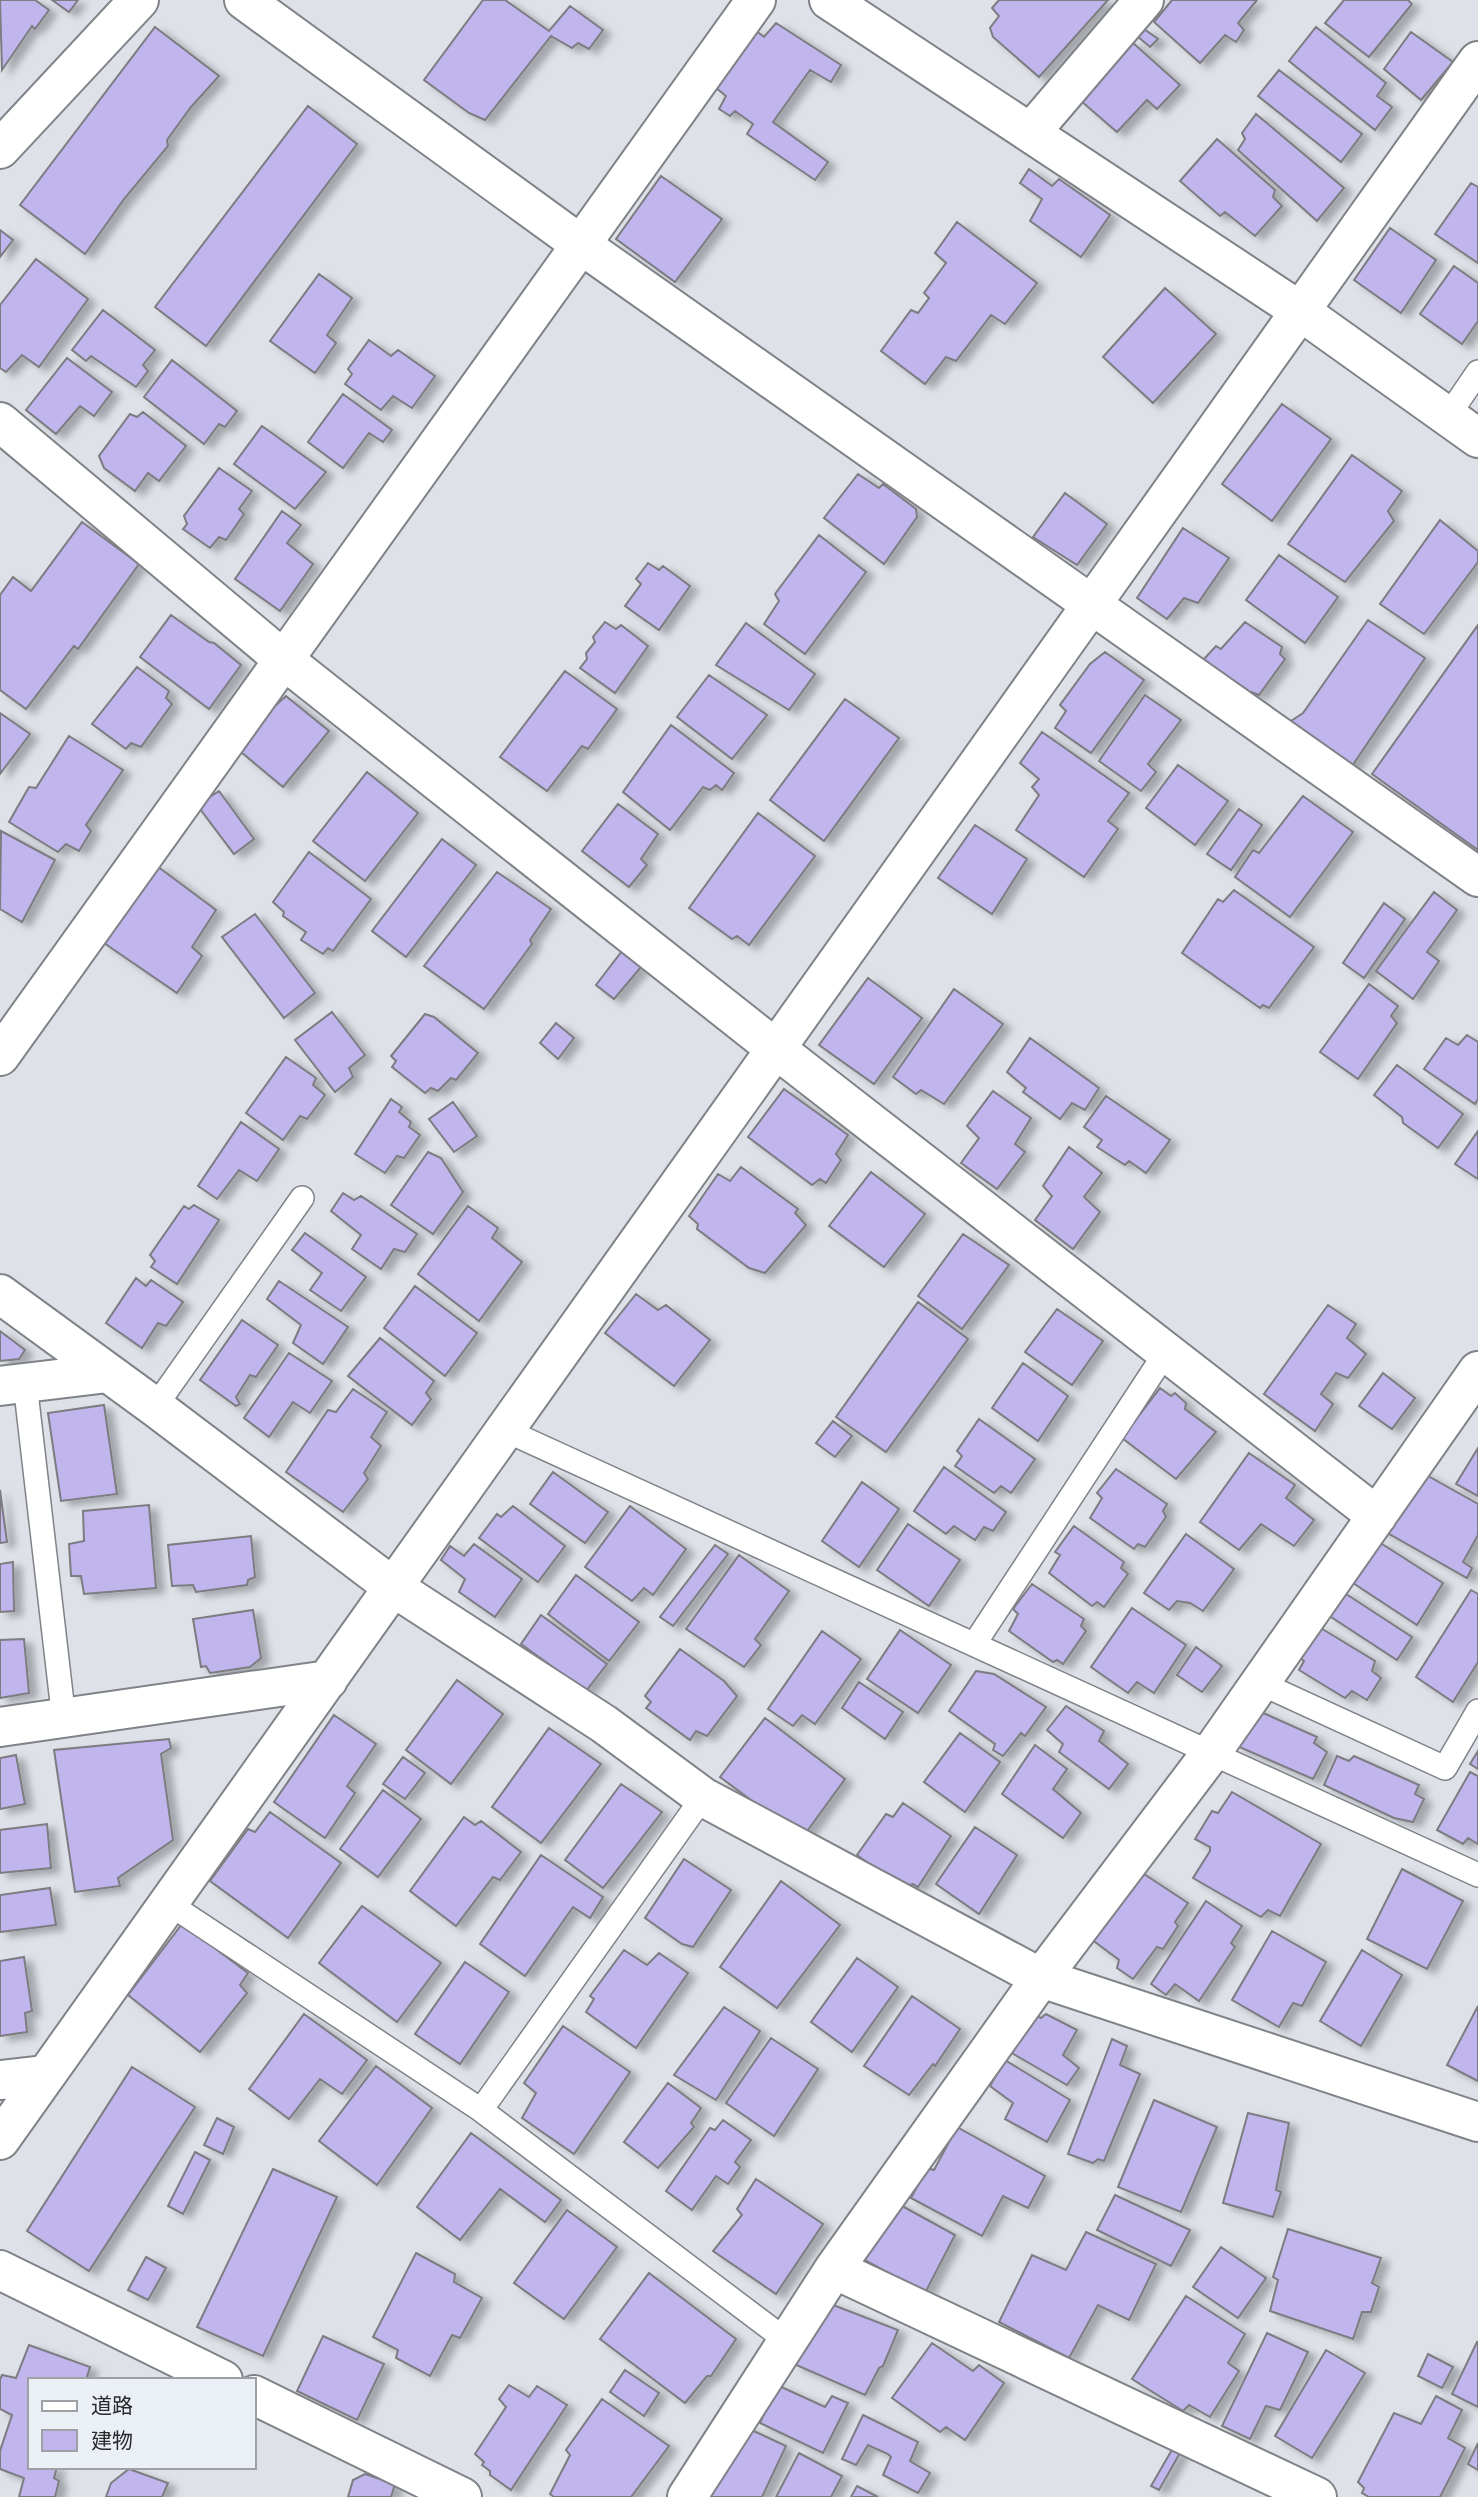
<svg xmlns="http://www.w3.org/2000/svg" width="1478" height="2497" font-family="'Source Sans 3','Noto Sans JP',sans-serif">
	<defs>
		<filter id="shadow"><feDropShadow dx="8" dy="4.5" stdDeviation="3.5" flood-color="#0004"/></filter>
	</defs>
	<rect width="100%" height="100%" fill="#dee2e8"/>
	<!-- building -->
	<path fill="#c1b5ed" stroke="#7c7b81" stroke-width="2" filter="url(#shadow)" d="M0,0H35L49,10L35,29L32,26L2,70Z
		M52,0H78L69,12Z
		M483,0H505L549,31L570,6L603,30L589,49L578,43L572,48L551,36L485,120L469,113L424,80Z
		M999,0H1108L1039,77L993,37L990,28L999,16L992,8Z
		M1172,0H1257L1238,23L1244,30L1236,42L1225,35L1200,63L1154,22Z
		M1344,0H1408L1412,4L1369,57L1325,23Z
		M776,23L841,65L831,82L810,70L773,122L828,162L815,180L747,134L753,124L735,111L730,116L719,109L726,96L715,87L755,30L764,37Z
		M155,27L219,76L191,107L167,140L168,146L124,199L85,254L20,205Z
		M1316,27L1386,83L1377,96L1392,107L1375,130L1289,61Z
		M1144,29L1158,39L1150,47L1137,36Z
		M1411,32L1453,62L1421,100L1384,69Z
		M1132,42L1180,85L1157,109L1147,100L1117,132L1081,101Z
		M1279,70L1362,134L1341,162L1258,96Z
		M308,106L357,144L206,346L155,307Z
		M1256,114L1344,188L1317,221L1238,150L1245,139L1242,133Z
		M1217,139L1275,190L1273,197L1282,206L1255,236L1225,212L1220,216L1180,181Z
		M1029,169L1052,186L1059,179L1110,215L1081,257L1030,221L1042,199L1020,183Z
		M661,176L722,219L675,282L616,239Z
		M1471,183L1478,187V263L1435,234Z
		M957,222L1037,283L1005,324L991,315L956,361L946,357L925,384L881,351L911,310L918,313L929,298L924,293L946,263L935,253Z
		M1390,228L1436,260L1401,313L1354,280Z
		M0,230L13,240L0,257Z
		M36,259L88,299L39,367L22,355L6,372L0,368V305Z
		M1454,266L1478,283V321L1462,344L1420,314Z
		M319,274L352,298L327,335L336,343L315,373L270,341Z
		M1165,288L1216,334L1153,403L1103,357Z
		M103,310L155,350L143,365L148,371L136,387L91,356L86,361L72,350Z
		M369,340L391,356L398,350L435,376L412,408L393,396L381,410L345,384L352,374L348,369Z
		M67,358L112,392L94,416L80,406L56,434L26,410Z
		M172,360L237,411L225,427L219,424L204,444L144,397Z
		M343,394L392,430L383,442L369,433L343,468L308,442Z
		M1282,404L1331,439L1272,521L1222,484Z
		M143,412L186,446L159,481L148,473L135,491L104,468L99,456L130,414L137,417Z
		M262,426L326,472L295,509L234,464Z
		M1352,455L1402,491L1388,511L1394,521L1345,582L1288,544Z
		M219,468L252,491L239,509L244,514L226,540L219,537L210,548L183,529L187,524L184,516Z
		M858,474L879,488L883,484L916,509L917,517L884,564L824,518Z
		M1065,493L1107,524L1077,565L1033,537Z
		M282,511L301,525L287,543L313,564L280,611L235,579Z
		M1440,520L1478,551V562L1424,634L1380,604Z
		M82,522L139,564L78,649L74,646L26,709L0,690V595L13,577L31,591Z
		M1183,528L1229,558L1198,603L1184,598L1167,619L1137,598Z
		M819,535L866,572L805,654L764,624L779,601L775,594Z
		M1279,555L1338,597L1305,643L1246,600Z
		M648,563L659,570L663,566L690,586L659,630L625,606L641,584L636,579Z
		M171,615L209,642L214,643L241,665L209,709L140,657Z
		M1368,620L1425,658L1350,769L1288,723L1303,713Z
		M605,622L616,629L621,625L648,646L615,693L580,668L587,659L586,653L595,642L593,637Z
		M1245,622L1282,647L1280,654L1285,659L1259,695L1251,692L1248,695L1208,667L1204,659L1216,646L1221,649Z
		M746,623L815,674L789,710L716,665Z
		M1478,625V850L1372,774Z
		M1105,652L1144,680L1091,753L1055,728L1066,711L1060,705L1090,664Z
		M137,667L169,691L166,698L172,704L141,747L131,743L126,749L92,724Z
		M565,671L617,709L588,749L582,746L547,791L500,757Z
		M709,675L767,715L732,759L677,717Z
		M1145,695L1181,720L1148,764L1156,772L1141,791L1099,761Z
		M286,696L329,731L283,787L241,752L270,703L275,706Z
		M845,699L899,738L824,841L770,800Z
		M0,713L30,734L0,774Z
		M671,725L734,773L722,790L716,785L710,790L703,787L670,830L623,792Z
		M1042,732L1129,793L1108,821L1118,829L1084,877L1016,830L1039,795L1032,787L1039,779L1020,763Z
		M69,736L123,770L86,825L91,831L79,851L66,844L58,852L9,822L29,787L36,788Z
		M1178,765L1228,801L1195,845L1146,808Z
		M367,772L418,813L365,881L313,841Z
		M219,791L254,839L234,854L197,805Z
		M1303,796L1353,832L1290,917L1235,877L1253,850L1259,853Z
		M618,804L658,834L641,859L647,865L629,887L582,851Z
		M1239,809L1262,825L1231,870L1207,854Z
		M758,813L815,856L749,945L737,936L732,939L689,908Z
		M975,825L1027,859L992,914L938,878Z
		M1,831L55,860L22,922L0,909Z
		M442,839L476,865L406,957L372,931Z
		M309,852L371,899L333,951L328,948L323,954L301,940L306,932L283,916L284,912L273,902Z
		M157,866L216,910L192,947L202,956L177,993L104,943Z
		M497,872L551,909L530,940L532,944L484,1009L424,966Z
		M1234,890L1314,947L1269,1008L1263,1005L1260,1008L1182,953L1218,899L1223,902Z
		M1434,892L1457,910L1427,952L1439,961L1413,999L1376,971Z
		M1384,903L1405,919L1364,978L1343,963Z
		M255,914L315,993L284,1018L222,937Z
		M622,951L641,967L614,999L596,985Z
		M868,978L922,1018L874,1084L819,1045Z
		M1369,984L1398,1006L1391,1016L1397,1023L1358,1079L1320,1052Z
		M954,989L1003,1024L944,1104L921,1090L916,1094L893,1077Z
		M332,1012L365,1055L349,1068L353,1077L335,1092L295,1040Z
		M425,1014L434,1017L478,1053L456,1080L451,1078L438,1091L431,1088L425,1093L392,1067L396,1061L391,1056Z
		M556,1023L574,1038L558,1059L540,1043Z
		M1467,1035L1478,1042V1099L1475,1104L1424,1069L1446,1038L1458,1045Z
		M1030,1038L1099,1088L1085,1110L1072,1103L1060,1119L1023,1092L1026,1088L1007,1072Z
		M286,1057L316,1078L313,1085L325,1095L307,1119L300,1116L283,1140L246,1113Z
		M1397,1065L1463,1114L1438,1148L1403,1123L1402,1117L1374,1095Z
		M784,1089L848,1135L836,1154L841,1160L826,1183L820,1179L812,1185L748,1137Z
		M993,1091L1031,1118L1015,1144L1025,1152L997,1189L961,1163L979,1138L967,1126Z
		M1106,1096L1170,1140L1146,1173L1129,1161L1125,1165L1097,1147L1102,1140L1084,1127Z
		M391,1099L402,1107L399,1112L411,1122L409,1127L420,1135L404,1158L397,1156L385,1173L355,1154Z
		M453,1102L477,1136L454,1152L429,1119Z
		M241,1122L279,1149L257,1181L239,1170L217,1199L198,1186Z
		M1478,1131V1179L1455,1164Z
		M1069,1147L1102,1173L1084,1197L1100,1212L1073,1249L1035,1220L1052,1196L1043,1186Z
		M428,1152L441,1158L463,1192L433,1234L391,1205Z
		M741,1167L798,1209L795,1213L806,1225L765,1273L749,1268L697,1229L698,1224L689,1216L718,1174L730,1181Z
		M871,1172L925,1214L884,1267L829,1226Z
		M343,1193L354,1200L361,1196L417,1234L405,1252L394,1249L381,1269L352,1249L361,1235L331,1211Z
		M194,1205L219,1220L177,1284L151,1267L155,1261L150,1255L184,1206L189,1209Z
		M468,1206L498,1228L492,1238L522,1262L479,1321L418,1274Z
		M305,1233L366,1277L341,1311L310,1290L322,1273L292,1250Z
		M963,1234L1009,1265L962,1329L918,1296Z
		M136,1278L146,1286L151,1280L183,1302L166,1326L158,1323L142,1348L106,1323Z
		M279,1281L348,1327L323,1364L293,1343L301,1325L267,1299Z
		M415,1286L477,1333L445,1376L384,1328Z
		M636,1294L658,1310L666,1305L710,1340L674,1386L605,1333Z
		M918,1302L968,1339L886,1452L836,1417Z
		M1328,1305L1356,1324L1347,1338L1366,1354L1348,1378L1336,1373L1321,1394L1333,1404L1315,1431L1264,1394Z
		M1057,1309L1103,1341L1072,1385L1025,1352Z
		M242,1320L278,1345L256,1377L250,1375L236,1397L240,1404L236,1406L200,1380Z
		M0,1331L25,1350L19,1359L0,1361Z
		M380,1338L434,1381L426,1393L431,1399L412,1425L348,1376Z
		M289,1353L332,1381L310,1413L293,1402L269,1437L244,1418Z
		M1023,1363L1068,1396L1038,1441L992,1408Z
		M1383,1373L1415,1398L1392,1429L1359,1406Z
		M1160,1388L1171,1396L1175,1393L1186,1403L1185,1409L1216,1432L1176,1479L1122,1438Z
		M353,1389L387,1412L371,1437L381,1446L364,1473L368,1479L343,1512L286,1472L328,1410L336,1412Z
		M104,1405L117,1494L61,1501L48,1413Z
		M979,1419L1035,1459L1011,1493L1001,1486L994,1493L955,1466L962,1456L957,1451Z
		M833,1421L852,1436L835,1457L816,1443Z
		M1478,1448V1496L1456,1484Z
		M1249,1453L1295,1485L1286,1498L1314,1520L1294,1546L1261,1524L1239,1550L1200,1522Z
		M944,1467L1006,1512L993,1531L984,1527L975,1540L954,1526L946,1534L914,1511Z
		M1116,1469L1167,1504L1163,1511L1166,1517L1145,1547L1138,1544L1134,1549L1090,1518L1102,1498L1097,1493Z
		M553,1472L608,1512L585,1543L530,1504Z
		M1421,1472L1478,1504V1535L1463,1562L1472,1568L1467,1578L1377,1527Z
		M862,1482L899,1509L859,1567L822,1541Z
		M0,1490L7,1542L0,1543Z
		M149,1505L156,1588L84,1594L81,1576H71L69,1544L84,1541L83,1511Z
		M513,1506L565,1546L538,1582L479,1538L497,1514L501,1517Z
		M630,1506L686,1549L653,1595L644,1588L632,1601L585,1567Z
		M908,1524L960,1560L929,1606L877,1570Z
		M1074,1526L1124,1562L1121,1568L1128,1574L1104,1607L1097,1602L1092,1606L1049,1573L1060,1555L1055,1552Z
		M1186,1534L1234,1569L1203,1611L1190,1603L1177,1601L1169,1610L1144,1593Z
		M251,1536L255,1577L248,1580L247,1585L196,1592L193,1585L172,1586L168,1545Z
		M1379,1542L1443,1583L1417,1625L1353,1583Z
		M474,1544L522,1579L495,1617L459,1592L465,1579L441,1560L450,1546L464,1556Z
		M715,1545L728,1554L673,1626L660,1617Z
		M739,1555L789,1591L755,1639L761,1645L744,1667L686,1629Z
		M13,1562L14,1611L0,1612V1564Z
		M576,1575L639,1622L609,1661L548,1614Z
		M1032,1584L1084,1619L1081,1626L1086,1631L1063,1664L1057,1660L1053,1662L1009,1631L1018,1614L1013,1609Z
		M1471,1590L1478,1594V1662L1453,1702L1416,1677Z
		M1343,1592L1412,1637L1397,1660L1328,1615Z
		M1132,1608L1186,1645L1154,1693L1137,1682L1128,1693L1091,1667Z
		M253,1610L261,1658L250,1667L210,1673L206,1666L201,1667L193,1619Z
		M541,1615L607,1664L586,1691L521,1644Z
		M1319,1627L1375,1661L1372,1671L1381,1678L1367,1700L1352,1691L1345,1698L1299,1670L1304,1661L1300,1658Z
		M900,1630L951,1665L918,1713L867,1679Z
		M822,1631L861,1659L815,1724L802,1715L793,1726L768,1709Z
		M24,1639L29,1693L0,1698V1640Z
		M1196,1647L1222,1666L1202,1692L1177,1675Z
		M680,1649L724,1681L737,1696L707,1736L696,1731L690,1740L646,1708L651,1702L645,1696Z
		M976,1671L994,1674L1046,1707L1025,1736L1021,1733L1003,1756L993,1750L995,1744L949,1711Z
		M457,1680L503,1714L451,1784L406,1750Z
		M859,1682L903,1712L885,1739L842,1708Z
		M1066,1706L1104,1731L1099,1741L1128,1764L1109,1789L1059,1752L1063,1744L1047,1730Z
		M1252,1708L1317,1737L1314,1743L1327,1752L1313,1779L1237,1746Z
		M334,1715L376,1744L347,1786L355,1793L325,1838L274,1802Z
		M765,1718L845,1779L802,1838L720,1777Z
		M549,1728L601,1764L541,1843L492,1807Z
		M960,1733L1000,1762L965,1812L924,1782Z
		M169,1739L171,1748L161,1754L173,1840L118,1878L120,1886L75,1892L54,1750Z
		M1035,1745L1067,1769L1053,1789L1081,1813L1063,1838L1002,1794Z
		M1478,1751V1769L1470,1764Z
		M16,1755L25,1804L0,1809V1758Z
		M1337,1756L1349,1761L1354,1756L1419,1785L1415,1794L1424,1799L1413,1822L1394,1818L1324,1785Z
		M403,1757L425,1773L405,1799L383,1784Z
		M1470,1772L1478,1776V1844L1468,1838L1463,1844L1437,1830Z
		M621,1784L662,1812L603,1888L565,1860Z
		M383,1790L421,1819L378,1877L340,1849Z
		M1232,1792L1321,1844L1280,1916L1268,1910L1261,1917L1193,1878L1210,1851V1847L1195,1839L1212,1811L1218,1813Z
		M903,1803L951,1836L918,1887L913,1884L901,1887L857,1855L886,1814L893,1817Z
		M270,1812L341,1863L288,1938L210,1881L248,1829L255,1832Z
		M464,1817L475,1825L481,1821L521,1852L500,1880L493,1877L456,1926L410,1891Z
		M47,1824L51,1868L0,1873V1830Z
		M975,1827L1017,1855L979,1914L936,1884Z
		M541,1855L603,1897L590,1918L573,1907L525,1976L480,1944Z
		M684,1859L731,1890L693,1947L682,1944L645,1918Z
		M1402,1869L1463,1901L1427,1969L1367,1939Z
		M1138,1870L1188,1903L1175,1922L1178,1926L1163,1949L1157,1947L1133,1979L1117,1968L1119,1960L1091,1939Z
		M781,1881L840,1925L777,2008L720,1967Z
		M50,1888L56,1925L0,1932V1895Z
		M1206,1901L1242,1926L1231,1943L1235,1947L1199,2001L1175,1984L1166,1995L1151,1984Z
		M362,1906L441,1963L397,2022L319,1963Z
		M182,1924L248,1973L240,1985L247,1993L200,2052L128,1995Z
		M1272,1931L1326,1962L1302,2006L1293,2003L1279,2027L1232,2000Z
		M624,1950L647,1965L659,1953L688,1973L636,2048L586,2012L594,1999L590,1996Z
		M1362,1950L1402,1975L1361,2046L1320,2021Z
		M24,1957L32,2011L25,2013L27,2032L0,2036V1961Z
		M857,1958L898,1987L852,2052L811,2022Z
		M465,1962L509,1992L460,2064L415,2034Z
		M912,1996L960,2029L935,2066L933,2064L909,2095L864,2066Z
		M1478,2006V2081L1447,2065Z
		M724,2007L760,2031L716,2100L674,2075Z
		M1032,2013L1041,2018L1046,2014L1077,2030L1063,2055L1079,2068L1067,2085L1010,2052Z
		M304,2014L367,2060L342,2094L320,2079L289,2119L249,2089Z
		M563,2026L630,2072L574,2154L522,2118L536,2093L524,2083Z
		M771,2038L818,2069L774,2136L726,2103Z
		M1112,2039L1127,2046L1120,2065L1140,2074L1104,2161L1098,2159L1093,2163L1068,2154Z
		M1005,2060L1070,2100L1047,2142L1005,2119L1013,2103L990,2086Z
		M376,2066L432,2108L377,2185L319,2141Z
		M132,2067L195,2107L89,2271L27,2231Z
		M668,2083L701,2108L691,2123L694,2127L658,2168L624,2142Z
		M1154,2100L1217,2127L1181,2212L1118,2187Z
		M1248,2113L1289,2123L1276,2190L1281,2192L1273,2217L1223,2203Z
		M217,2118L234,2127L223,2154L204,2145Z
		M723,2120L751,2140L735,2162L740,2167L728,2184L716,2176L692,2210L666,2191L710,2128L715,2130Z
		M957,2127L1045,2176L1028,2208L1003,2196L982,2236L911,2198L927,2168L934,2170Z
		M471,2133L561,2200L545,2222L500,2189L460,2240L417,2207Z
		M195,2152L210,2160L183,2214L168,2206Z
		M273,2169L337,2197L263,2356L197,2327Z
		M756,2179L823,2224L776,2294L713,2251L742,2215L737,2209Z
		M1115,2195L1190,2230L1171,2266L1097,2230Z
		M893,2201L955,2235L925,2293L861,2258Z
		M567,2210L617,2247L564,2319L514,2283Z
		M1288,2229L1381,2258L1372,2283L1379,2287L1371,2312H1362L1353,2339L1270,2311L1278,2280L1273,2277Z
		M1086,2232L1156,2264L1129,2320L1098,2305L1069,2358L999,2322L1032,2255L1066,2270Z
		M1221,2247L1266,2278L1238,2318L1193,2287Z
		M416,2253L455,2274L454,2282L482,2298L460,2338L452,2335L430,2376L396,2358L398,2350L373,2337Z
		M146,2257L166,2268L148,2300L128,2290Z
		M649,2273L736,2339L711,2376H707L685,2403L600,2339Z
		M1186,2296L1245,2334L1228,2363L1239,2371L1210,2417L1189,2405L1183,2411L1132,2379Z
		M828,2303L898,2330L883,2366L879,2368L865,2395L794,2364Z
		M1267,2333L1308,2352L1280,2410L1266,2406L1250,2439L1222,2426Z
		M323,2336L384,2364L357,2420L297,2391Z
		M1477,2342H1478V2407L1452,2394Z
		M932,2343L973,2371L979,2365L1004,2383L965,2440L946,2427L940,2432L892,2398Z
		M29,2345L90,2367L86,2380H30V2467H57L54,2478L59,2481L55,2497H19L24,2478L0,2469V2451L12,2415L0,2409V2380L2,2375L16,2378Z
		M1326,2350L1365,2373L1312,2458L1275,2436Z
		M1428,2354L1453,2367L1442,2388L1418,2376Z
		M625,2370L659,2393L644,2416L610,2392Z
		M509,2385L529,2397L537,2386L567,2405L511,2490L490,2475V2471L482,2465L484,2462L475,2454L506,2407L499,2399Z
		M777,2385L825,2407L832,2396L848,2403L823,2453L760,2423Z
		M1436,2396L1462,2410L1448,2438L1465,2448L1440,2497H1369L1362,2493L1364,2488L1358,2482L1394,2413L1421,2424Z
		M602,2399L669,2446L631,2497H554L550,2494L570,2455L566,2450Z
		M863,2415L918,2442L910,2461L930,2473L918,2493L883,2475L891,2457L888,2454L868,2445L856,2465L842,2459Z
		M743,2426L786,2446L762,2497H708Z
		M1478,2443V2470L1468,2464Z
		M1173,2448L1180,2453L1159,2490L1151,2486Z
		M799,2453L842,2476L831,2497H776Z
		M129,2469L168,2483L162,2497H106L111,2483Z
		M365,2474L395,2484L391,2497H348L353,2480Z
		M857,2486L878,2497H851Z"/>
	<g fill="none" stroke-linecap="round" stroke-linejoin="round">
		<!-- service casing -->
		<g stroke="#7f8388" stroke-width="26">
			<path id="service" d="M1448,416L1478,372
				M25,1383L64,1720
				M155,1407L302,1198
				M505,1430L1478,1875
				M975,1643L1166,1352
				M1260,1683L1445,1768L1478,1711
				M168,1903L481,2110L787,2341
				M481,2110L703,1797"/>
		</g>
		<!-- minor casing -->
		<g stroke="#7f8388" stroke-width="42">
			<path id="minor" d="M244,0L580,244L1478,877
				M1031,132L1144,0
				M0,149L139,0
				M0,422L284,660L776,1049L1377,1516
				M0,1056L756,0
				M0,1294L155,1407L393,1587L604,1724L703,1797L1041,1978L1478,2122
				M0,1386L108,1373
				M0,1727L328,1680
				M0,2080L46,2075
				M0,2140L1478,61
				M834,2269L1317,2497
				M0,2270L223,2380
				M254,2395L462,2497
				M687,2497L834,2269L1041,1978L1211,1753L1478,1371"/>
		</g>
		<!-- tertiary casing -->
		<g stroke="#7f8388" stroke-width="42">
			<path id="tertiary" d="M829,0L1300,311L1478,438"/>
		</g>
		<!-- service -->
		<use href="#service" stroke="#fff" stroke-width="23"/>
		<!-- minor -->
		<use href="#minor" stroke="#fff" stroke-width="38"/>
		<!-- tertiary -->
		<use href="#tertiary" stroke="#fff" stroke-width="38"/>
	</g>
	<!-- legend -->
	<rect x="28" y="2378" width="228" height="91" fill="#ebeff6" stroke="#9da1a6" stroke-width="2"/>
	<rect x="42" y="2401" width="35" height="10" fill="#ffffff" stroke="#9da1a6" stroke-width="2"/>
	<text x="91" y="2413" font-size="21" fill="#292b2d">道路</text>
	<rect x="42" y="2430" width="35" height="21" fill="#c1b5ed" stroke="#9da1a6" stroke-width="2"/>
	<text x="91" y="2448" font-size="21" fill="#292b2d">建物</text>
</svg>
